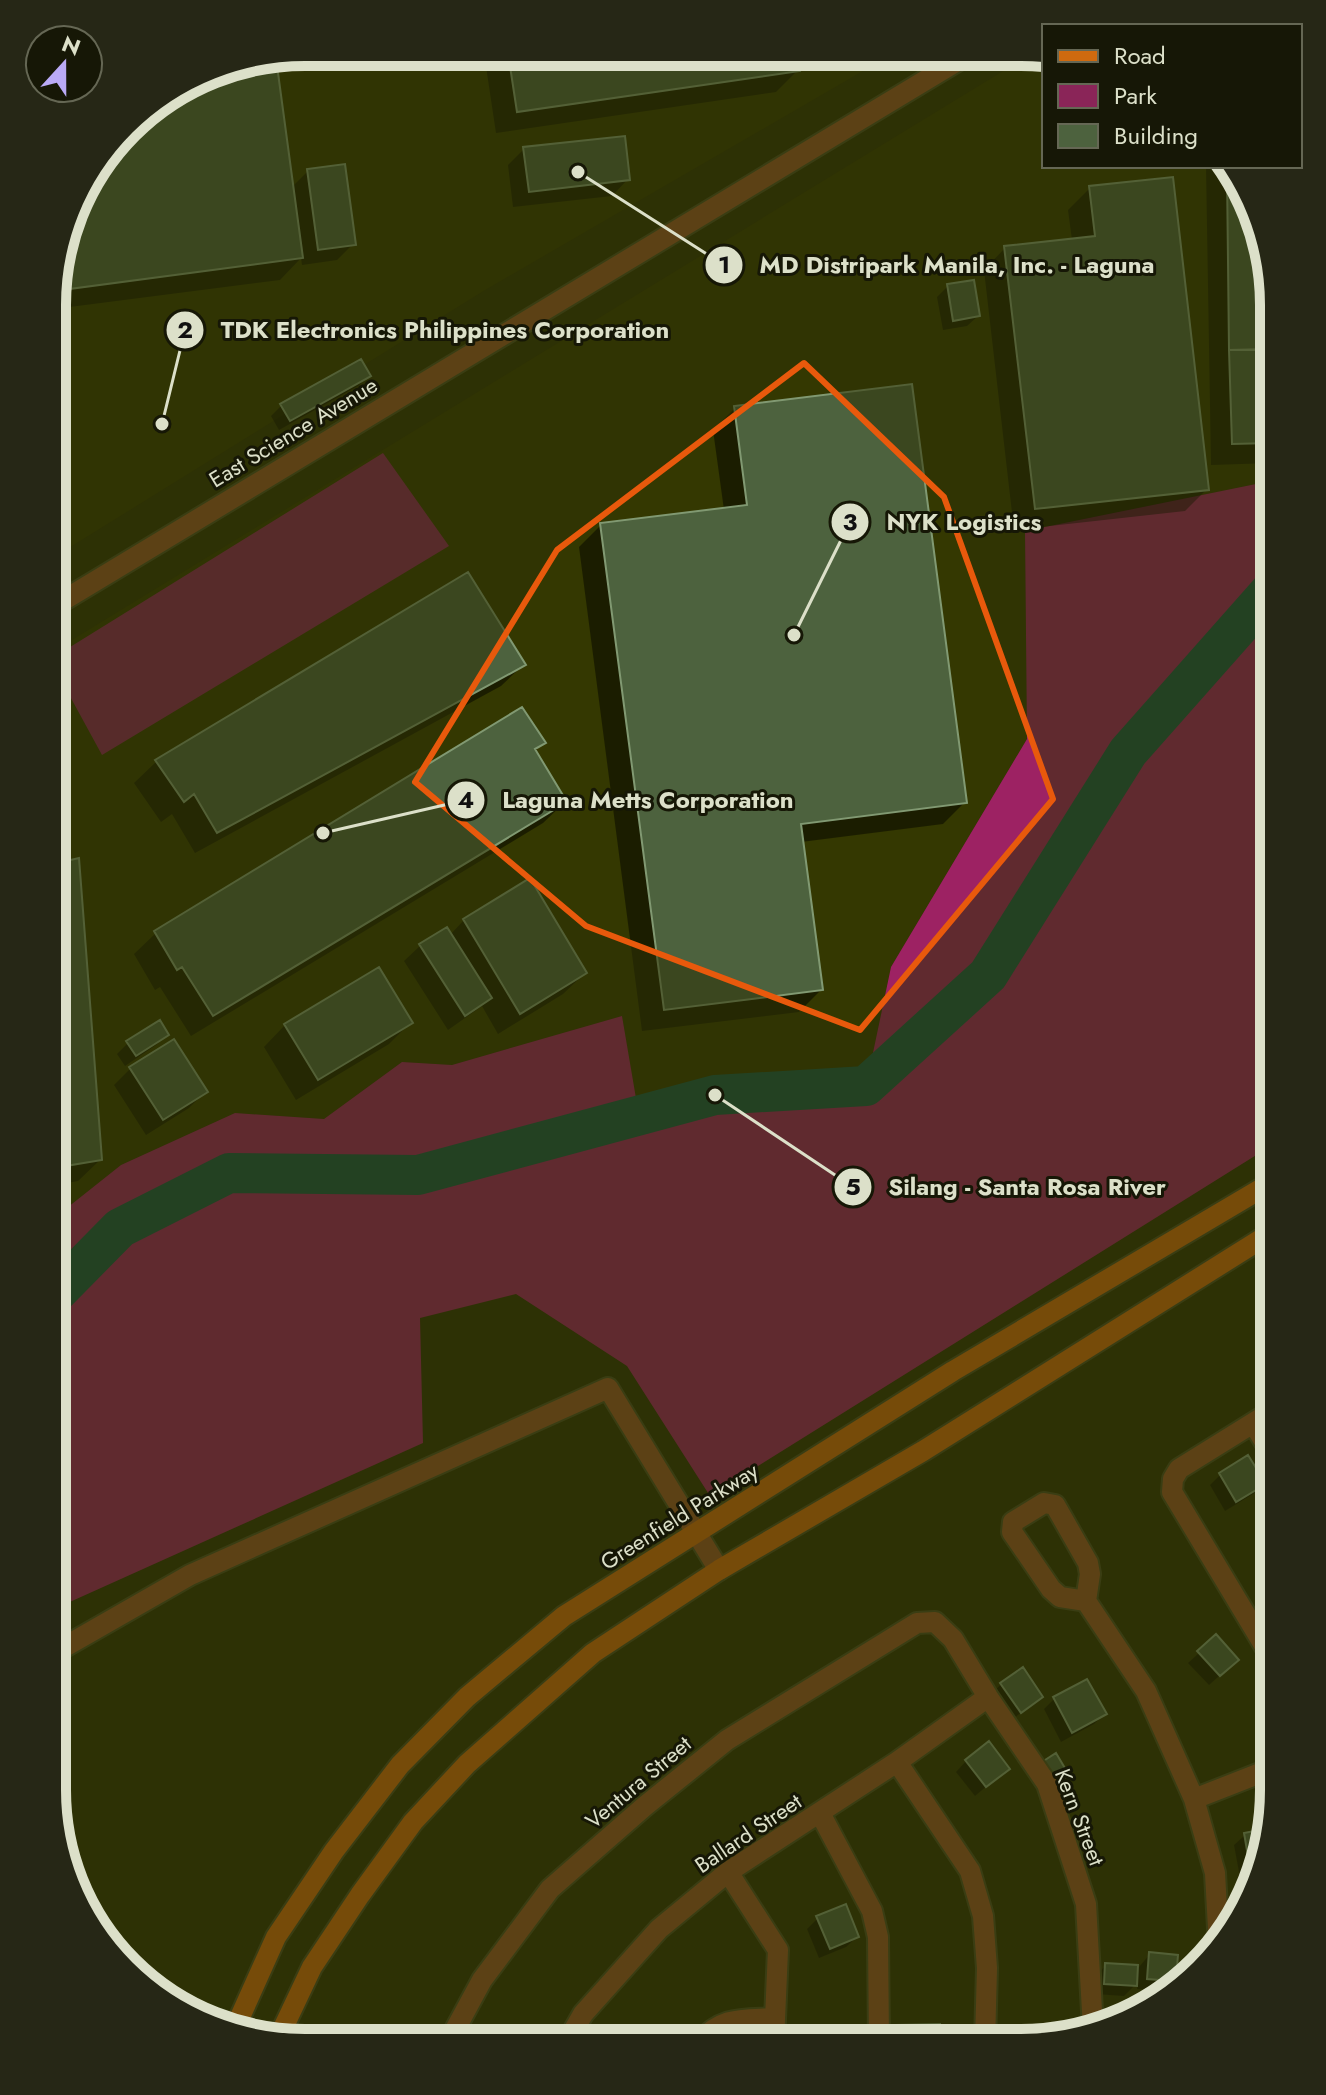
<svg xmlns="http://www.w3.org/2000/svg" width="1326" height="2095" font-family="Jost,sans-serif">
	<rect width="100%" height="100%" fill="#2e3105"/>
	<!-- built -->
	<path fill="#343801" d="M305,52L892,54L485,290L54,557V272L78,193L138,115L208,71Z
		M1031,54H1044V166H1222L1255,208L1274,305V478L1256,484L1025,531L1027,739L891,967L866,1086L715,1095L638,1116L622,1016L452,1065L402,1062L324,1119L235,1113L121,1165L53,1219L54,651Z"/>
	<!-- green -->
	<path fill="#8a2558" d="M383,453L449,546L102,755L54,667V657Z"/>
	<!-- forest -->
	<path fill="#9d2263" d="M1274,478V1144L710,1496L627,1366L516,1294L420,1318L423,1443L52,1610L53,1219L121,1165L235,1113L324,1119L402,1062L452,1065L622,1016L639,1116L715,1095L866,1086L891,967L1027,739L1025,531L1256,484Z"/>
	<!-- shadow -->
	<path fill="#0007" d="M484,53H795L798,70L776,92L496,133Z
		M274,58L292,187L308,171L353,244L337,260L302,265L301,258L280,280L54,309V272L78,193L138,115L208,71Z
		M524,149L628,179L612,196L513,207L508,165Z
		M1206,166H1222L1255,208L1274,305V463L1211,465Z
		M1090,188L1207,489L1185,511L1014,530L984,270L1005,248L1072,240L1068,210Z
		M948,286L978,316L967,326L943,330L937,297Z
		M368,376L358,386L279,430L271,416L282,405Z
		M735,408L965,802L943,824L801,842L821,990L799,1012L642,1031L579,547L601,525L724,510L713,430Z
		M467,574L523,665L501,686L195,853L172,814L161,822L134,783L156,762Z
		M543,743L534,752L565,802L543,823L191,1036L160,987L155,990L134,954L156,933Z
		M53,866L100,1160L78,1181L56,1185L53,1191Z
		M464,920L585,973L563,994L498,1034L482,1006L448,1030L404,961L421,945L450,935Z
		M411,1022L389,1044L296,1100L264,1047L285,1025Z
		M167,1035L156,1045L125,1066L117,1054L128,1043Z
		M131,1068L205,1092L189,1108L146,1135L114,1085Z
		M1220,1475L1264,1484L1253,1494L1225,1511L1210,1485Z
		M1273,1613V1642L1257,1627Z
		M1199,1653L1226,1670L1209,1685L1188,1663Z
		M1001,1684L1041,1697L1009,1722L991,1695Z
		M1054,1699L1104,1714L1094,1724L1061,1742L1044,1709Z
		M966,1761L1007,1769L975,1796L956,1772Z
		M1269,1830L1261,1867L1239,1872L1234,1845L1245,1835Z
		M818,1918L857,1937L846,1947L819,1958L807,1929Z
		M1150,1954L1176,1957L1174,1981L1160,1991L1137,1989L1138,1982L1124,1996L1095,1994L1096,1976L1106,1965L1139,1967Z
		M1145,1996H1154L1135,2011V2007Z
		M897,2027L938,2043H886V2037Z
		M1002,2030L1028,2031V2042L991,2043Z"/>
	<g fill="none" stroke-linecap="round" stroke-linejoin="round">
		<!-- river -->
		<path stroke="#175546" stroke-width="40" d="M53,1296L120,1228L229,1173L418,1175L715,1095L866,1086L988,975L1128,752L1274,587"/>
	</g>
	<!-- building -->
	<path fill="#4d623e" stroke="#819972" stroke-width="2" d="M508,53H797L800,71L517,112Z
		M276,58L303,258L54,291V272L78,193L138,115L208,71Z
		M625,136L630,180L529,192L523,147Z
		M345,164L356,245L318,250L307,169Z
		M1227,173L1255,208L1274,305V350H1229Z
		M1173,177L1209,490L1035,509L1004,246L1095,236L1089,186Z
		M974,280L980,316L953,321L947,284Z
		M1274,349V443L1232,444L1229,350Z
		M361,359L371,376L290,421L280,404Z
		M912,384L967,803L801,824L823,990L664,1010L600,523L747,505L734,406Z
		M468,572L526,665L217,833L194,794L184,802L155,760Z
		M522,707L546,743L535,749L567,802L213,1016L182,967L177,970L154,931Z
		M79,858L102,1160L66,1166L53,1193V864Z
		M530,878L587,973L520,1014L463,919Z
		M447,927L492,998L465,1016L419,944Z
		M379,967L413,1023L318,1080L284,1024Z
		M160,1020L169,1035L136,1056L126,1041Z
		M174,1039L208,1092L163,1120L129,1067Z
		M1248,1455L1266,1484L1236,1502L1219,1473Z
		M1216,1634L1239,1660L1220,1676L1197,1651Z
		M1023,1667L1043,1697L1021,1713L1000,1683Z
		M1087,1679L1107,1714L1072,1733L1053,1697Z
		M989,1741L1010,1769L986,1787L965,1760Z
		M1056,1753L1069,1775L1055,1784L1042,1762Z
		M1269,1828L1263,1860L1249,1862L1244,1833Z
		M846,1904L859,1937L830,1949L816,1916Z
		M1149,1952L1178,1955L1176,1979L1173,1981L1147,1979Z
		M1105,1963L1138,1965L1137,1986L1104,1984Z
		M940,2024V2043H896V2025Z
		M1001,2028L1030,2029V2041L1001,2043Z"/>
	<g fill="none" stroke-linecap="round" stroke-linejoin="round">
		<!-- minor casing -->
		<g stroke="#4a4d24" stroke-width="24">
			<path id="minor" d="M54,606L969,54
				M1253,1423L1274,1457
				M1086,1601L1060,1597L1051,1589L1012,1532L1013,1522L1044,1503L1055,1505L1088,1563L1090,1574L1086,1601L1146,1691L1194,1799L1215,1873L1219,1946
				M52,1654L190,1575L608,1388L719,1570
				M1273,1660L1172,1492L1173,1479L1179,1469L1274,1410
				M897,1762L970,1871L983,1916L987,1968L985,2043
				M1194,1799L1273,1768
				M820,1813L872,1911L878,1937L879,2043
				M728,1872L778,1950L774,2042
				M449,2041L482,1980L550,1889L645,1806L727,1740L917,1623L935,1622L953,1639L988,1697L1047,1784L1086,1904L1093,2029
				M567,2042L583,2014L659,1929L728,1872L897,1762L988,1697
				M700,2042C722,2016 743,2020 775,2018"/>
		</g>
		<!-- secondary casing -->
		<g stroke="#4a4d24" stroke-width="24">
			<path id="secondary" d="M236,2026L276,1937L334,1851L400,1765L467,1697L564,1616L953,1371L1274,1181
				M277,2041L312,1967L360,1895L413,1822L467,1764L593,1653L719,1570L923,1451L1274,1231"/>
		</g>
		<!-- minor -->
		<use href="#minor" stroke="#955629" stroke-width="20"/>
		<!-- secondary -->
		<use href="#secondary" stroke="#cf6a0f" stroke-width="20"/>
	</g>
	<!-- marked area -->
	<path d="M0 0H1326V2095H0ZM804,363L944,497L1053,799L860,1030L586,926L415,782L557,550Z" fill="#2e3105" fill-opacity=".55" fill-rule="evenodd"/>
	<path fill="none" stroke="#e8590c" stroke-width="6" stroke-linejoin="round" d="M804,363L944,497L1053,799L860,1030L586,926L415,782L557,550Z"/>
	<g text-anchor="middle" stroke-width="6" stroke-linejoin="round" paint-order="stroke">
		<!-- street labels -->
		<g font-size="22" fill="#dce0c9" stroke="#161706">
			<text transform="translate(293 432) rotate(-31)" y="8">East Science Avenue</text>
			<text transform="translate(679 1516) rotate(-32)" y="8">Greenfield Parkway</text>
			<text transform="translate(638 1782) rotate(-40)" y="8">Ventura Street</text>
			<text transform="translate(1080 1817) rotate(69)" y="8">Kern Street</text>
			<text transform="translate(748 1833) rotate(-34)" y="8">Ballard Street</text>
		</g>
	</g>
	<!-- crop -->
	<path d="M0 0H1326V2095H0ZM305 66H1021A239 239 0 0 1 1260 305V1790A239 239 0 0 1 1021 2029H305A239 239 0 0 1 66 1790V305A239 239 0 0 1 305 66Z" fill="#262716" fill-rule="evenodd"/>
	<path fill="none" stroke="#dce0c9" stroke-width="10" d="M305 66H1021A239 239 0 0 1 1260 305V1790A239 239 0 0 1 1021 2029H305A239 239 0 0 1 66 1790V305A239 239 0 0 1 305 66Z"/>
	<!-- callouts -->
	<path fill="none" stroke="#dce0c9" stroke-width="3" d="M578 172L724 265M162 424L185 330M794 635L850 522M323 833L466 800M715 1095L853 1187"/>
	<g fill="#dce0c9" stroke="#161706" stroke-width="3">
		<circle cx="578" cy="172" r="8"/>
		<circle cx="162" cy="424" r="8"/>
		<circle cx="794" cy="635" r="8"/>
		<circle cx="323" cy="833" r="8"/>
		<circle cx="715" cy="1095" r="8"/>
		<circle cx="724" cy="265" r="20"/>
		<circle cx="185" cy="330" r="20"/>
		<circle cx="850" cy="522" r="20"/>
		<circle cx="466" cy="800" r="20"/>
		<circle cx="853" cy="1187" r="20"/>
	</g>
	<g font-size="24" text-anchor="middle" font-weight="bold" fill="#111">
		<text x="724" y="273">1</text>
		<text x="185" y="338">2</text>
		<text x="850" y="530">3</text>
		<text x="466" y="808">4</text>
		<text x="853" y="1195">5</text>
	</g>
	<g font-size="24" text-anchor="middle" font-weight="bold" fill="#dce0c9" stroke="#161706" stroke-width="6" stroke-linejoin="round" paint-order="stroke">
		<text x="957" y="273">MD Distripark Manila, Inc. - Laguna</text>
		<text x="445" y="338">TDK Electronics Philippines Corporation</text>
		<text x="964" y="530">NYK Logistics</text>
		<text x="648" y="808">Laguna Metts Corporation</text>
		<text x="1027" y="1195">Silang - Santa Rosa River</text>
	</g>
	<!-- legend -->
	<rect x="1042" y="24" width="260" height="144" fill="#161706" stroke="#656754" stroke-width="2"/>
	<rect x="1058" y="50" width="40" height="12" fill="#cf6a0f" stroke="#656754" stroke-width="2"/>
	<text x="1114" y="64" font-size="24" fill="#dce0c9">Road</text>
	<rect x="1058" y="84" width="40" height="24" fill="#8a2558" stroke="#656754" stroke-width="2"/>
	<text x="1114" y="104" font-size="24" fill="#dce0c9">Park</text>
	<rect x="1058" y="124" width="40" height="24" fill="#4d623e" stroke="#656754" stroke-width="2"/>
	<text x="1114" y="144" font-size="24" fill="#dce0c9">Building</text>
	<!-- north arrow -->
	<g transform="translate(64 64) rotate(21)"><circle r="38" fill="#161706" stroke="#656754" stroke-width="2"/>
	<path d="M0-6L14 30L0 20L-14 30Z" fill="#baaaf6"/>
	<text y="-12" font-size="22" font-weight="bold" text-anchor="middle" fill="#dce0c9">N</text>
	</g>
</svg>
